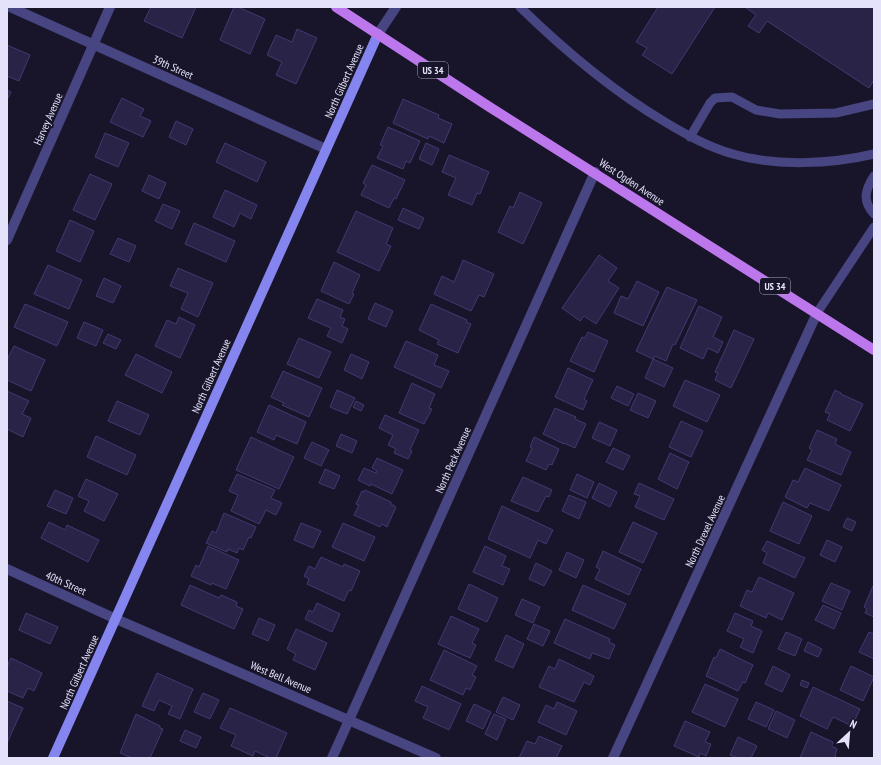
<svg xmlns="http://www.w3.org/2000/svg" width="881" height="765" font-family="'PT Sans Narrow',sans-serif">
	<rect width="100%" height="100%" fill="#18152a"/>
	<!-- building -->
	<path fill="#2a2348" stroke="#423971" d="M151,7H196L182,38L144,21Z
		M234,7H238L265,19L250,54L220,40Z
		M658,7H715L672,74L642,55L647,48L636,42Z
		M745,7H874V80L869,88L767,21L759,33L748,26L756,15Z
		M297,29L317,38L296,84L276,75L282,62L267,55L276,35L292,42Z
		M7,45L30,55L19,81L7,76Z
		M7,90L11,92L7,100Z
		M122,98L144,109L140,116L151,121L143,137L110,122Z
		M403,99L439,115L438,118L452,124L444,143L429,136L428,139L393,123Z
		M176,121L193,129L186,145L169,137Z
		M388,127L420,141L410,163L406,161L403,169L377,158L383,146L380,145Z
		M105,133L129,143L118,167L95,157Z
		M225,143L266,162L257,182L216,162Z
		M426,143L439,149L432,165L419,159Z
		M449,155L489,172L480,194L477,193L472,205L448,195L456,178L442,172Z
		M372,165L405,180L396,199L394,198L389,208L361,195L366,185L363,183Z
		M90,174L112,184L95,220L73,210Z
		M149,175L166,183L159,199L142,191Z
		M225,190L257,205L251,219L240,213L234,227L213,217Z
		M520,192L542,203L523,244L498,232L510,206L513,208Z
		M163,204L180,211L172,229L155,221Z
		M403,208L424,218L419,229L398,220Z
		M356,211L393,228L386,244L391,246L379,271L337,252Z
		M70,220L94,231L80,262L56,251Z
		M194,223L235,241L226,262L185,244Z
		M118,238L136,246L129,262L110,254Z
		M599,255L617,268L608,281L619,288L596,324L584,316L580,321L562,308Z
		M463,260L494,274L484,297L479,295L471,311L434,294L442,276L454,282Z
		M334,262L360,275L352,293L354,294L349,304L321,291Z
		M48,265L82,280L69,309L34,294Z
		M178,268L213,283L198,317L181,309L188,293L170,286Z
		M104,278L121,286L113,303L96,296Z
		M637,281L659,292L643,326L614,313L621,296L628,299Z
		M667,287L697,300L675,345L673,344L666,361L655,356L653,359L636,351Z
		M317,299L343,310L340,317L345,319L342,326L348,329L342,343L327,336L331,328L308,318Z
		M375,303L393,311L386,327L368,319Z
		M25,304L68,322L57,346L14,327Z
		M431,304L467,320L466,322L471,324L458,353L437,344L439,340L419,330Z
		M699,306L722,317L713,337L723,342L718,353L708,348L703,359L680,348Z
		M179,317L195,325L180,358L155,346L167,320L176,324Z
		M84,322L103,330L96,346L77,338Z
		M734,330L754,339L731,388L715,380L718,373L715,372Z
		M588,332L608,341L594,372L570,361L582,337L585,338Z
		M108,334L121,340L116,349L103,343Z
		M299,338L331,352L319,378L287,364Z
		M406,341L438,355L434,365L449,371L441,388L394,367Z
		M14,346L45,360L31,391L7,380V360Z
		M136,354L172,372L162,393L125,375Z
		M351,354L369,362L362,379L344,370Z
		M653,359L673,368L664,387L645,378Z
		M568,368L593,380L584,399L587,401L583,410L555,397Z
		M283,371L322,388L309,417L282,405L284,403L271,397Z
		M685,380L720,395L707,422L673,406Z
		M412,383L435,394L429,408L432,409L424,424L399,413Z
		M617,386L634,394L628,406L611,398Z
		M337,390L355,398L347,414L330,407Z
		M835,390L841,393V394L863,404L850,431L827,420L830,414L825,412Z
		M7,391L29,401L22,414L31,418L23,437L7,429Z
		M638,393L656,401L648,418L630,410Z
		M117,401L149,415L140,435L108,421Z
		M356,401L364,405L361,411L353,407Z
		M269,405L306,422L297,444L276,435L274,440L257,432Z
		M555,408L576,417L575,419L586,424L575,448L564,443V444L543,434Z
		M385,415L419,430L410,450L412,451L408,459L394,453L396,449L388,445L393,435L379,428Z
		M681,421L703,431L691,457L669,447Z
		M599,422L617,430L610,446L592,438Z
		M817,430L837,439L835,444L851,452L841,475L807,460L812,450L809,448Z
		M341,434L357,441L352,453L336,446Z
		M96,436L136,455L127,475L87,457Z
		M251,437L294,457L279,489L236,470Z
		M534,437L559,449L552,465L549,464L546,470L526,461L532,448L530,447Z
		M312,442L329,450L321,466L304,458Z
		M613,448L630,456L623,470L606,462Z
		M670,453L689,462L677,489L658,479Z
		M377,458L403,470L392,494L371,484L370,486L358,480L364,468L376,473L377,471L372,468Z
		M805,468L841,485L829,511L810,503L807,508L785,497L793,480L798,482Z
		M325,469L340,476L334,489L319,483Z
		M237,474L275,490L271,498L282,503L276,515L266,510L259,524L231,511L238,495L229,491Z
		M577,474L594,482L587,498L570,490Z
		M523,477L552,490L549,497L546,496L538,512L511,501Z
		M86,479L118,494L104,521L84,511L89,501L78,496Z
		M599,483L617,492L610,507L592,498Z
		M639,483L674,499L664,520L635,507L640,496L634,494Z
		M55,490L73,498L66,514L47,506Z
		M365,490L391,502V504L396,507L387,527L382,524L380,527L354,515L359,505L356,504L362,491L364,492Z
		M569,495L586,502L579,519L562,511Z
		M783,502L812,516L799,544L770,531Z
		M502,506L553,530L546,544L538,540L530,558L488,539Z
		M224,513L256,527L251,538L249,537L243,550L239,548L237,553L228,549L227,552L206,543L212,531L216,533Z
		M847,518L856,522L852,531L843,527Z
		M49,522L65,530L67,525L99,540L88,562L41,538Z
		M633,522L657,533L643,563L619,552Z
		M301,523L321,531L313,548L294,540Z
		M343,523L375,537L364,561L332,547Z
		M827,540L842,547L835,562L820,555Z
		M767,541L805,558L795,578L763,563L767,553L762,550Z
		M208,546L239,560L226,589L212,583L211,585L191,576L196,565L199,567Z
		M485,546L506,556L502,566L510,569L503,585L473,572Z
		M603,551L641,569L629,595L595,579L600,569L596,567Z
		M567,552L584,560L576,578L559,570Z
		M321,557L343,567L344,564L360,571L351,591L349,590L344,601L307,584L309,579L304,576L309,566L315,569Z
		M536,563L552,571L544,586L529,579Z
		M759,577L794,593L782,620L768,613L766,618L740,606L747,590L752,592Z
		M831,583L850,591L842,610L822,601Z
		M469,584L498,598L487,622L458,609Z
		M190,585L219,598L221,595L237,602L236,606L243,609L234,629L181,605Z
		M583,585L626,604L614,629L572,610Z
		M873,586L874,587V617L865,613L867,609L864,607Z
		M522,599L540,607L533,623L515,615Z
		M317,603L340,614L332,632L305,619L309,610L313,612Z
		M823,605L841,613L834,629L815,620Z
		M26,613L58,627L50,644L19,630Z
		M735,613L753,621L751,626L762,631L753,653L740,647L744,639L727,631Z
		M451,616L479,629L472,643L476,645L470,658L438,644Z
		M259,618L275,625L268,641L252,634Z
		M565,619L610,639L609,642L615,645L609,659L592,653L590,659L554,643Z
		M534,624L550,631L543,646L527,639Z
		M296,629L327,643L315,670L293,660L296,654L287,649Z
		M786,632L802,639L795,656L778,649Z
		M869,632L874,634V659L859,652Z
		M506,635L524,644L513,668L495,660Z
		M808,642L822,649L818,657L804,651Z
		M720,649L753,665L745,683L743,682L738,691L706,676L714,657L716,658Z
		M444,650L477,666L472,675L476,677L470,690L466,688L463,695L430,680Z
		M11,658L42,673L34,691L28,688L23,698L7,691V667Z
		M559,659L594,676L590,685L584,682L574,702L539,687L549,666L555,669Z
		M773,666L790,675L782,692L765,684Z
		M851,666L874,677L863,701L840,690Z
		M157,673L193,689L180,719L168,714L172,706L159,700L154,711L142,706Z
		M802,680L809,683L807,688L800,685Z
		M705,684L738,699L725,727L692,712Z
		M422,686L461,704L449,730L423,718L428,707L415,701Z
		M813,687L860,709L852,726L833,717L827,729L800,716Z
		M203,693L219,700L210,719L194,712Z
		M503,697L520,705L513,720L496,712Z
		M7,701L23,708L7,743Z
		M557,702L577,711L566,735L538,722L546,705L554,709Z
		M756,702L774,710L766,727L748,719Z
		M474,704L491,712L483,729L466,721Z
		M230,708L287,733L276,758H270L255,751L253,756L231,746L236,735L220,728Z
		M776,711L795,720L787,738L768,729Z
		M136,714L160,726V728L163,729L150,758H132L120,753Z
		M494,714L506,719L497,740L485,734Z
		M685,721L710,732L705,742L711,744L706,756L700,753L699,757L674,746Z
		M185,730L201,737L196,748L180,741Z
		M811,732L833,742L832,746L837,749L835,755L836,756L835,758H800Z
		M539,736L562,746L556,758H519L527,741L535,744Z
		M738,737L757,746L751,758H738L730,755Z"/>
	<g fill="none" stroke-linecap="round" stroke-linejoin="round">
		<!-- lane -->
		<path stroke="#474682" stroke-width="9" d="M520,7C564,50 611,90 665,122C687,135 708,147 733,154C776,167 831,164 874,154
			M690,137L710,103L715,98L732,97L756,110L780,114L836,113L874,104
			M874,176C865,190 862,201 874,214
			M817,313L874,227"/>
		<!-- street -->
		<path stroke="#474682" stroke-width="10" d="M10,7L326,149
			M378,34L396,7
			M7,240L110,7
			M7,569L116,619L436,758
			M332,758L595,172
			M613,758L817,313"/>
		<!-- secondary -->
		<path stroke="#8585ef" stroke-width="10" d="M53,758L378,34"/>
		<!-- primary -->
		<path stroke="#bd77ed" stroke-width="10" d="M336,7L488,106L874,350"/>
	</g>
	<g text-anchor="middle" stroke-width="4" stroke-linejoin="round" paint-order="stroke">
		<!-- shield labels -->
		<g fill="#18152a" stroke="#a7a4bc" stroke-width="1">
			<rect x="418" y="62" width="30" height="16" rx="3"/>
			<rect x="760" y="278" width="30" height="16" rx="3"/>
		</g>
		<g font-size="10" font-weight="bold" fill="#e4e2fb">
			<text x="433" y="74">US 34</text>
			<text x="775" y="290">US 34</text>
		</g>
		<!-- street labels -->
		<g font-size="11" fill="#e4e2fb" stroke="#18152a">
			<text transform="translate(173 67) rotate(24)" y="4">39th Street</text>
			<text transform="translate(344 81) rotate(-66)" y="4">North Gilbert Avenue</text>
			<text transform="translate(48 119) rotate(-66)" y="4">Harvey Avenue</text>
			<text transform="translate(632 182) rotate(33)" y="4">West Ogden Avenue</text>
			<text transform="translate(211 376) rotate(-66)" y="4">North Gilbert Avenue</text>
			<text transform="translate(453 460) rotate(-66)" y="4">North Peck Avenue</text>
			<text transform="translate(705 531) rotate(-65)" y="4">North Drexel Avenue</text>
			<text transform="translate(66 583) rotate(24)" y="4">40th Street</text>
			<text transform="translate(79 672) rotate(-66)" y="4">North Gilbert Avenue</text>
			<text transform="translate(281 677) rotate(23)" y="4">West Bell Avenue</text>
		</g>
	</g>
	<!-- border -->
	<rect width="881" height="765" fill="none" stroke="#e4e2fb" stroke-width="16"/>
	<!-- north arrow -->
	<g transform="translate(849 733) rotate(26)" stroke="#18152a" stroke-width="3" paint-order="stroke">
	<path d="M0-3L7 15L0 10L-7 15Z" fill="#e4e2fb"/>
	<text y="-6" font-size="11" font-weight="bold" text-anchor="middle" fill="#e4e2fb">N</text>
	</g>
</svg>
